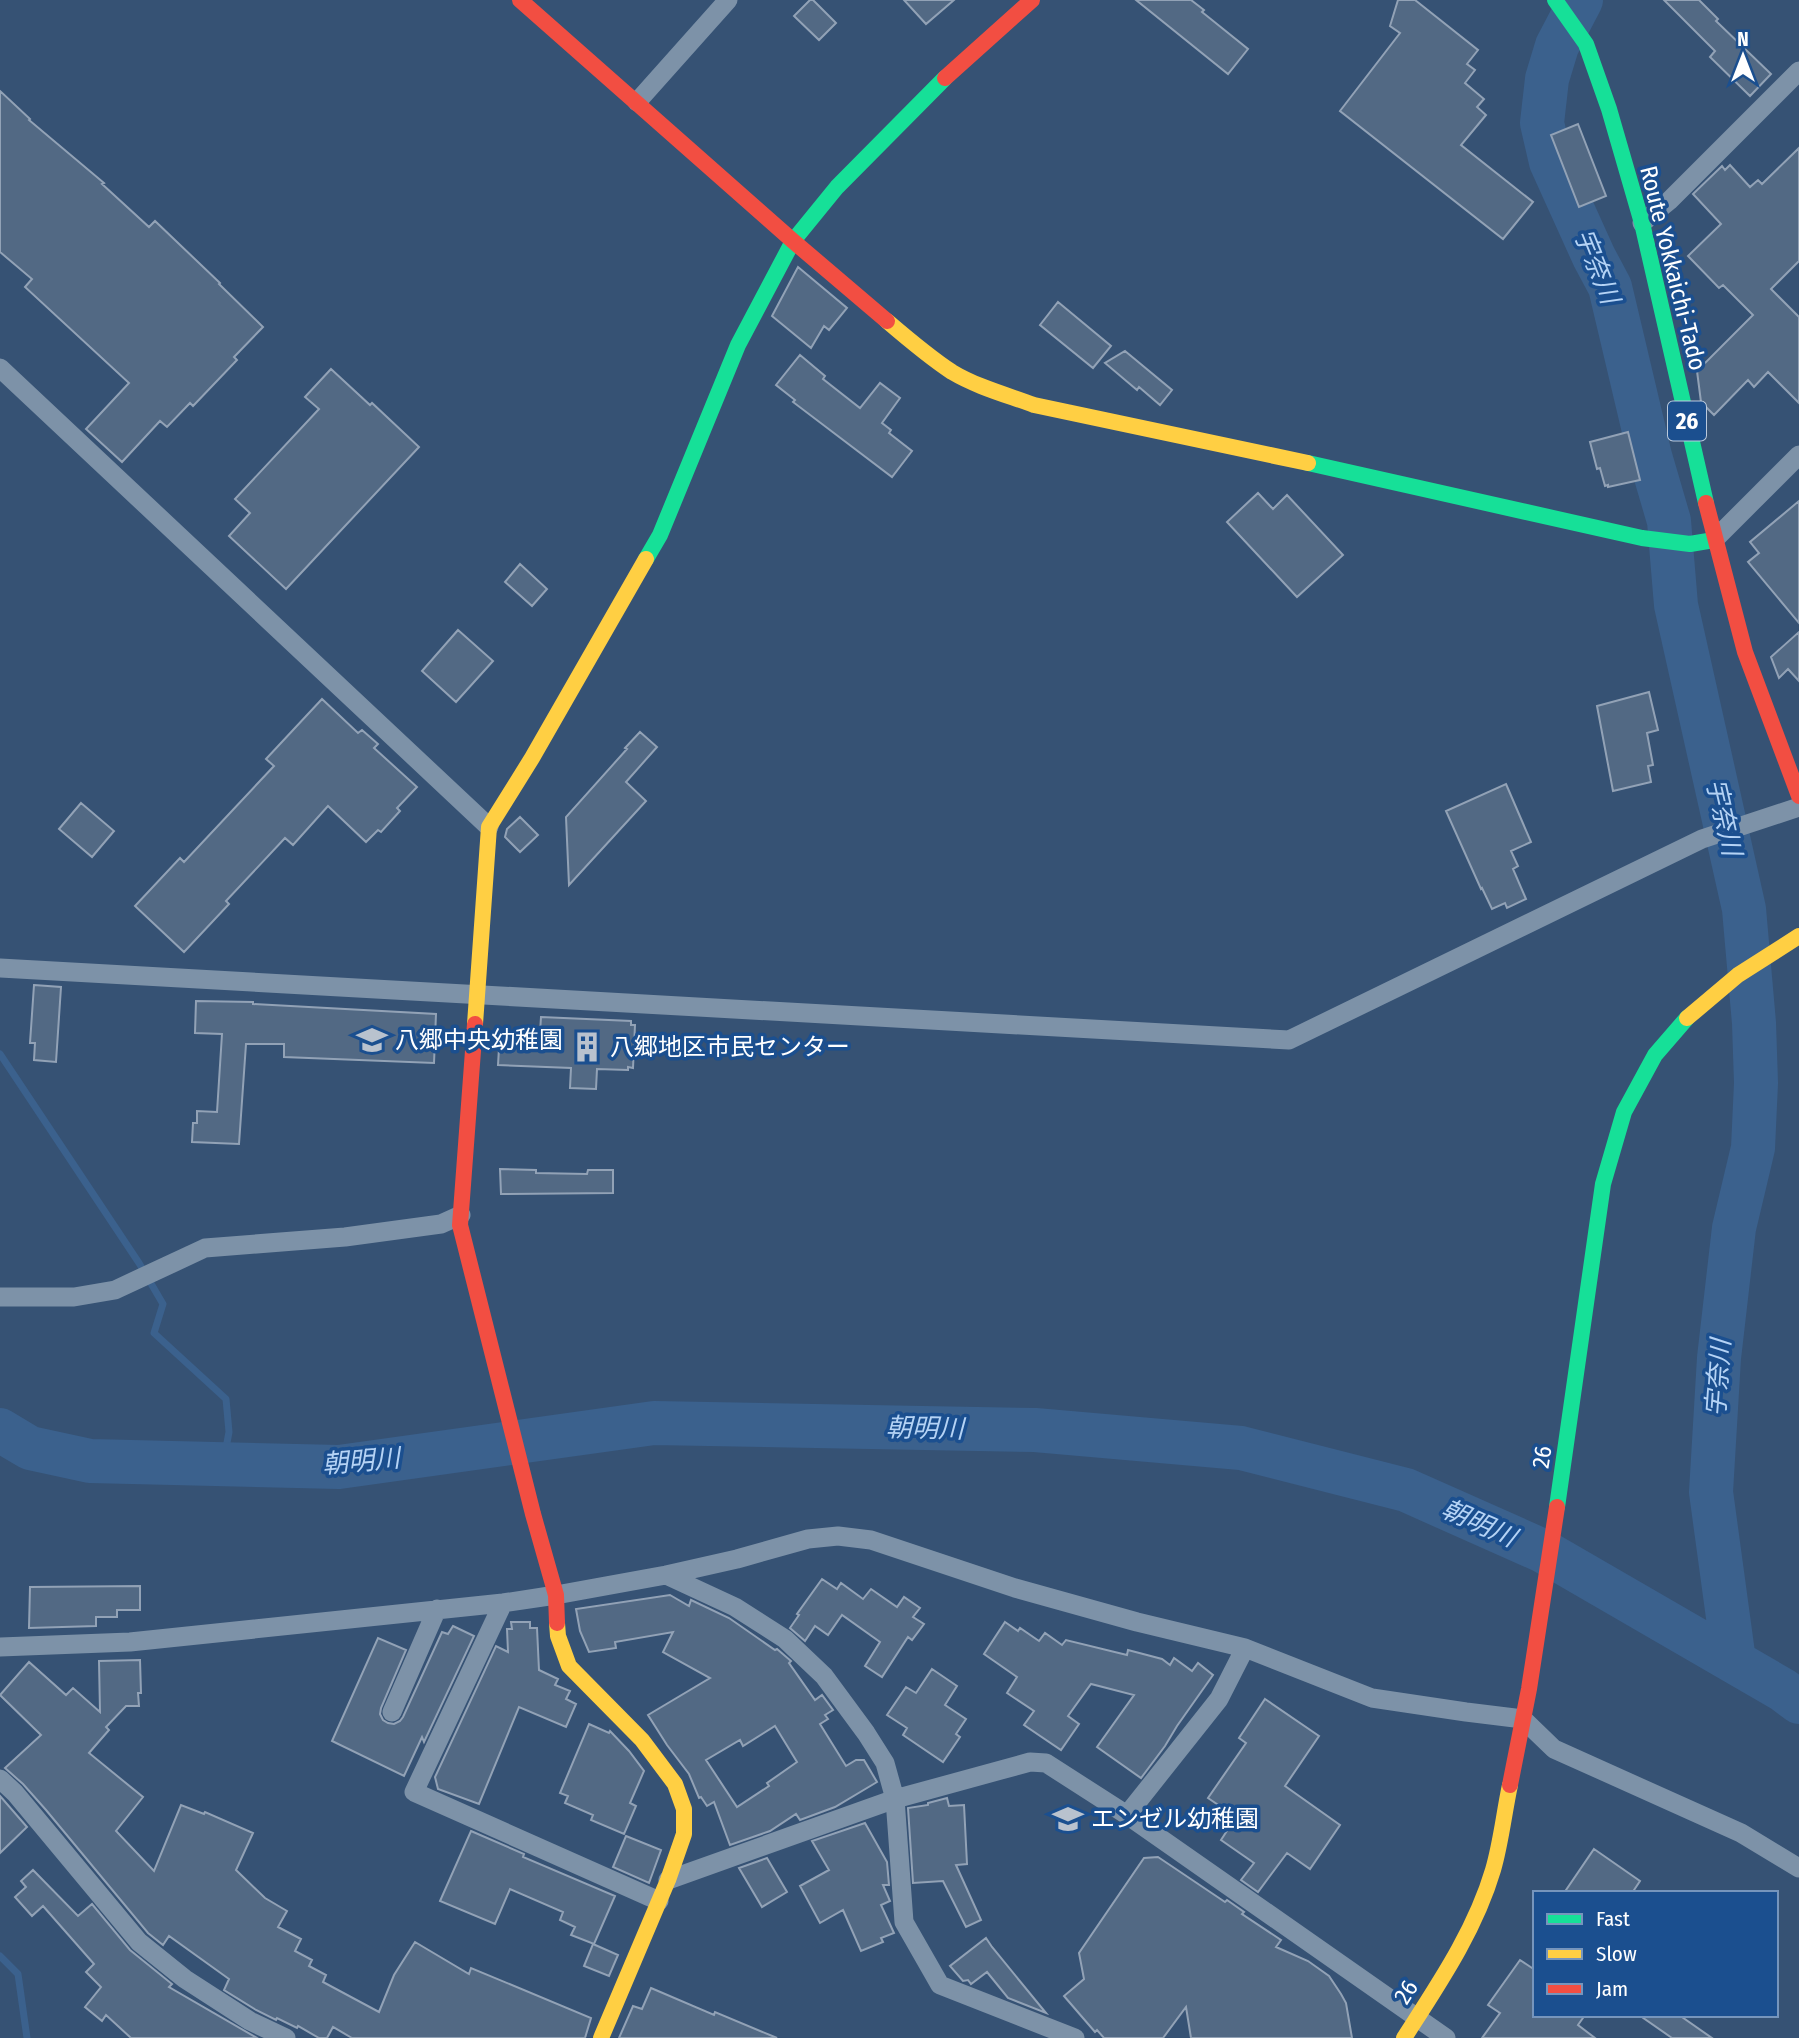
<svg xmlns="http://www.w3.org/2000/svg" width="1799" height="2038" font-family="'Fira Sans Condensed','Noto Sans JP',sans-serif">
	<rect width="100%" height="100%" fill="#365274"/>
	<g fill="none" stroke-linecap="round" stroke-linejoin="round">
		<!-- stream -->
		<path stroke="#3b618d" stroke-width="7" d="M0,1054L139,1263L163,1304L154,1333L226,1399L229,1432L223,1464
			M0,1956L18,1974L27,2038"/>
		<!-- river -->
		<path stroke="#3b618d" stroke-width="44" d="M1581,0L1557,46L1547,79L1542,123L1551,162L1594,257L1610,287L1650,456L1669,521L1676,605L1744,909L1754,1023L1756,1083L1753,1148L1734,1228L1719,1358L1711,1492L1734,1661
			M0,1430L30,1448L90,1461L339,1467L654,1423L1035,1430L1241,1448L1406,1490L1543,1551L1783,1690L1799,1702"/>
	</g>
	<!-- building -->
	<path fill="#526984" stroke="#92a2b6" stroke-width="2" fill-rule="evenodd" d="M810,0H813L836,23L819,40L794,16Z
		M904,0H954L926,24Z
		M1136,0H1191L1204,10L1202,12L1248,49L1228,74Z
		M1398,0H1415L1478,50L1467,64L1475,70L1465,83L1484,99L1477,107L1486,115L1461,145L1533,202L1503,239L1340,111L1400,33L1390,26Z
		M1664,0H1699L1718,19L1716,21L1771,74L1750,96L1710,57L1715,51Z
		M0,91L30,119L29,120L104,183L102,184L149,227L155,221L220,283L219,284L263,327L234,357L237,360L193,406L190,403L167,427L160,421L122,462L86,429L129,383L25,287L32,279L0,252Z
		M1578,124L1606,196L1579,207L1551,135Z
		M1799,148V261L1771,289L1799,317V403L1768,372L1754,387L1748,380L1714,415L1701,402L1697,371L1753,315L1723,285L1719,288L1688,256L1721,224L1693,194L1722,166L1725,170L1730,165L1750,187L1758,180L1762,184Z
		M798,267L847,308L829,330L824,326L811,348L772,316Z
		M1058,302L1111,346L1093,368L1040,325Z
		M1125,351L1172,390L1160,405L1139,387L1137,390L1105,363Z
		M800,355L825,376L823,379L860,408L880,383L900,398L882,423L891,430L889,433L912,451L892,477L793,402L795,400L776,385Z
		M331,369L370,405L372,403L419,447L286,589L229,536L250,513L235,499L319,409L305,397Z
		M1628,432L1640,480L1608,487V485L1605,486L1600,468L1597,469L1590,442Z
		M1258,493L1273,509L1287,495L1343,555L1297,597L1227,522Z
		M1799,501V623L1748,562L1759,553L1750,542Z
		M520,564L547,589L532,606L505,582Z
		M458,630L493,661L456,702L422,671Z
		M1799,632V681L1788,669L1779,678L1771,657Z
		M1649,692L1658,730L1647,733L1653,765L1648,766L1651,782L1613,791L1597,706Z
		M322,699L358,733L362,730L378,744L374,748L417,787L397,808L400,811L381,832L378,830L366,842L328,806L293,845L285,838L226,901L229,904L184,952L135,906L180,858L184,862L274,766L266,759Z
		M640,732L657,747L626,782L646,801L569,885L566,817L627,749L625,748Z
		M1506,784L1531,842L1511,851L1518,866L1513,869L1526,899L1507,908L1505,903L1492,909L1482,888L1481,889L1446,811Z
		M81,803L114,831L92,857L59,829Z
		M520,817L538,835L520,852L505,837L507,829Z
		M34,985L61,987L56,1062L34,1060L35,1043H30Z
		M196,1001L253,1002V1004L436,1014L434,1063L284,1057V1044H246L239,1144L192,1142L193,1123H197V1111L217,1112L222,1034L195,1033Z
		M541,1017L631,1021V1025H635L633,1068L628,1067V1070L597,1069L596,1089L570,1088L571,1068L498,1065L500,1031L540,1033Z
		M500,1169L536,1170V1173L587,1174L588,1170H613V1193L501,1194Z
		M822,1579L837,1589L841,1583L863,1599L871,1589L897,1607L904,1597L920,1608L913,1617L924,1624L912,1640L908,1637L882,1677L865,1666L880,1642L842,1615L828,1635L815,1626L805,1641L790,1628L799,1615L797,1614Z
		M140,1586V1610H117V1617H96V1626L29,1628L30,1587Z
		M670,1595L689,1606L691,1600L729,1618L775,1650L777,1649L791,1661L789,1663L815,1700L822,1695L833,1710L825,1715L828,1719L820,1724L846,1766L856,1760H864L877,1782L835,1807L800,1820L796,1814L770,1831L730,1845L714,1802L707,1806L701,1797L699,1798L689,1774L667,1745L648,1715L710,1678L663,1652L673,1632L615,1642L616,1648L589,1652L580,1631L576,1609ZM775,1726L797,1762L767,1783L769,1786L737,1807L706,1760L740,1740L743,1746Z
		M511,1622H530V1628H537L539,1670L558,1679L555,1685L570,1691L566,1699L576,1704L566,1727L519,1707L479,1804L438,1789L435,1777L496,1646L508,1652L507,1629H512Z
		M1005,1622L1018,1631L1020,1628L1039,1641L1045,1633L1062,1645L1066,1640L1127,1655L1128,1650L1162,1659L1170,1665L1174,1658L1192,1671L1198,1663L1213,1675L1177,1726L1165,1746L1141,1778L1097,1747L1134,1695L1091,1684L1068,1716L1079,1724L1061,1750L1024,1725L1034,1711L1007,1693L1017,1677L984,1654Z
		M453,1626L474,1636L424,1742L422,1737L404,1776L332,1741L378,1638L406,1650L381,1708L380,1714L383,1720L388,1723L394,1724L400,1721L403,1717L442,1632L448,1634Z
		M140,1660L141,1693H138L139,1706H126L106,1727L109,1730L89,1753L143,1797L116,1831L154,1871L181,1805L204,1814L205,1812L253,1833L236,1870L265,1898L287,1911L278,1927L301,1939L295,1951L312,1960L309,1966L326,1975L323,1982L379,2012L394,1975L415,1942L469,1974L471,1968L591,2018L585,2038H352L333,2027L327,2038H319L298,2026L297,2028L277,2018L276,2020L256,2010L224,1990L229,1979L169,1936L163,1945L148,1933L46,1810L23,1784L5,1768L41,1735L0,1695L29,1662L66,1695L73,1688L100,1712L99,1661Z
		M932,1669L957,1686L945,1705L966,1719L956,1734L960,1737L943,1762L903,1735L907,1728L887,1715L906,1687L916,1693Z
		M1265,1699L1319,1736L1285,1786L1340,1825L1310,1869L1287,1853L1258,1892L1241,1880L1254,1863L1221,1840L1236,1817L1208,1798L1246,1743L1239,1738Z
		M589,1724L609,1733L610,1731L629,1751L644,1771L630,1803L636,1806L624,1834L591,1820L593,1815L565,1803L568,1796L560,1793Z
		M0,1796L27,1827L0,1853Z
		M947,1798L949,1806L964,1805L967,1864L956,1865L981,1920L966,1927L943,1881L913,1883L908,1808L928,1805V1803Z
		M865,1823L887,1862L889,1885H883L890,1901L881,1905L894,1933L881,1938L883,1942L861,1951L843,1910L820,1923L800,1886L829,1870L812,1841Z
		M471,1831L524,1854L523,1857L615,1896L594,1944L571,1935L575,1927L560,1920L563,1912L510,1889L495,1924L440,1901Z
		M626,1836L661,1850L649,1883L613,1867Z
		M1594,1849L1640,1881L1632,1893H1564Z
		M1158,1857L1225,1902L1227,1900L1244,1912L1242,1914L1281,1940L1276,1947L1308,1961L1329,1976L1341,1994L1346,2003L1352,2038H1191L1186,2007L1163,2038H1104L1097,2030L1095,2032L1064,1996L1084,1979L1079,1953L1144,1858Z
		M767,1858L787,1892L762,1907L739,1868Z
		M33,1870L78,1916L92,1904L130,1950L172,1984L169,1987L257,2038H131L106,2015L102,2021L85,2007L101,1987L86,1972L94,1964L43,1906L32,1916L15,1897L26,1887L21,1881Z
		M986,1938L992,1947L1046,2013L1008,1998L987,1972L971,1984L968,1980L963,1981L950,1966Z
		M593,1944L618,1955L609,1976L584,1966Z
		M1520,1960L1535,1970V2015H1585L1578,2025L1595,2038H1482L1500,2013L1488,2005Z
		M651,1988L714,2015L715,2012L777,2038H619L633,2006L642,2009Z
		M1639,2015H1679L1712,2038H1672Z"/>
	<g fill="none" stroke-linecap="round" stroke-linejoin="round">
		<!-- street -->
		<path stroke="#7d92a8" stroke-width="19" d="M637,102L728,0
			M1642,223L1669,201L1799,71
			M0,368L489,827
			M1714,540L1799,455
			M0,968L1289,1040L1702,839L1799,807
			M0,1297H74L115,1290L205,1248L345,1237L441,1224L461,1215
			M666,1575L735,1607L785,1639L824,1676L866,1733L885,1763L895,1799L904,1922L940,1985L1075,2038
			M503,1603L414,1792L659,1901
			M0,1647L130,1642L503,1603L556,1595L666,1575L737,1559L808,1539L838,1536L871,1540L1015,1588L1137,1622L1245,1648L1372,1698L1466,1712L1523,1719L1554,1749L1741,1833L1799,1868
			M392,1712L437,1609
			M0,1779L15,1793L139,1942L185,1979L250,2021L286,2038
			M1127,1815L1219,1699L1245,1648
			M668,1880L895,1799L1030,1762L1046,1763L1127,1815L1446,2038"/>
		<!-- fast -->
		<path stroke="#16e098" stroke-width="16" d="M1555,0L1586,44L1609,109L1642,223L1706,503
			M1308,463L1642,538L1690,544L1714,540
			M646,559L660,535L738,345L793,241L837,187L945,78
			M1557,1507L1603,1184L1624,1112L1655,1055L1687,1018"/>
		<!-- slow -->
		<path stroke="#ffcf43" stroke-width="16" d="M887,321C908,339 929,357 952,372C977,387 1007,395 1034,405L1308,463
			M1687,1018L1738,975L1799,936
			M475,1024L489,827L532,758L646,559
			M557,1623L558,1636L569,1666L642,1740L675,1784L684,1809V1834L668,1880L601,2038
			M1404,2038C1438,1985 1475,1931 1493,1870C1501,1843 1504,1813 1510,1785"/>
		<!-- jam -->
		<path stroke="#f24e42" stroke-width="16" d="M520,0L793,241L887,321
			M945,78L1032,0
			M1706,503L1745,652L1799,796
			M475,1024L460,1225L533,1514L556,1595L557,1623
			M1510,1785L1529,1689L1557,1507"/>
	</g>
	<!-- icons -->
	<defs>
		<g id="school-bare" transform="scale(2.415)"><path d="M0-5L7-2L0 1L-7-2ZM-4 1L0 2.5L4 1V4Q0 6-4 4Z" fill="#b9c2ce" stroke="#1b4f8f" stroke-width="2.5" paint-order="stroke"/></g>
		<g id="building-bare" transform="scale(2.415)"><path d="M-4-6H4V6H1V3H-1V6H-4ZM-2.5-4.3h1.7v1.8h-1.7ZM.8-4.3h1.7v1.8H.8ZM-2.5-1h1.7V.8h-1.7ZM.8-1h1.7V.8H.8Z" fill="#b9c2ce" stroke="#1b4f8f" stroke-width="2.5" paint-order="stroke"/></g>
	</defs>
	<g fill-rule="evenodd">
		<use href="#school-bare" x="372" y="1040"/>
		<use href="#building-bare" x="587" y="1047"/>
		<use href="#school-bare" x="1068" y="1819"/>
	</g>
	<g text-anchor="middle" stroke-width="7" stroke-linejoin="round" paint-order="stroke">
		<!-- shield labels -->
		<rect fill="#1b4f8f" stroke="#bbcadd" stroke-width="2" x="1668" y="401.5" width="38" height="39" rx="5"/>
		<g font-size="23" font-weight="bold" fill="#fff">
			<text x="1687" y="429">26</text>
		</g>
		<!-- street labels -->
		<g font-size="24" fill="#fff" stroke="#1b4f8f">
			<text transform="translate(1673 268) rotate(76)" y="8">Route Yokkaichi-Tado</text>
			<text transform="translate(1542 1457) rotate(-81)" y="8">26</text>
			<text transform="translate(1406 1992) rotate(-58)" y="8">26</text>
		</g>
		<!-- poi labels -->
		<g font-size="24" fill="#fff" stroke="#1b4f8f" text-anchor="start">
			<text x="395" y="1048">八郷中央幼稚園</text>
			<text x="610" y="1055">八郷地区市民センター</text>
			<text x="1091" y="1827">エンゼル幼稚園</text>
		</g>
		<!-- water labels -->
		<g font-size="26" font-style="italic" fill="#b5d3f5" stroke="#1b4f8f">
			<text transform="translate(1597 266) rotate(68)" y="9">宇奈川</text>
			<text transform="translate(1724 817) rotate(77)" y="9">宇奈川</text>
			<text transform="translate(1718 1378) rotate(-86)" y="9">宇奈川</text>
			<text transform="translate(925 1428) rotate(1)" y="9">朝明川</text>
			<text transform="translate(361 1461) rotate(-5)" y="9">朝明川</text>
			<text transform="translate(1479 1523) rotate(24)" y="9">朝明川</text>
		</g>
	</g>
	<!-- legend -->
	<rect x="1533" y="1891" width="245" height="126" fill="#1b4f8f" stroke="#7695bc" stroke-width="2"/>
	<rect x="1547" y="1914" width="35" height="10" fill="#16e098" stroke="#7695bc" stroke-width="2"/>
	<text x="1596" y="1926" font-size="21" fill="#ffffff">Fast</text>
	<rect x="1547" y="1949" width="35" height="10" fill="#ffcf43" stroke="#7695bc" stroke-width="2"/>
	<text x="1596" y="1961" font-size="21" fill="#ffffff">Slow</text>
	<rect x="1547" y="1984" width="35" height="10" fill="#f24e42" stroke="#7695bc" stroke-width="2"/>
	<text x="1596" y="1996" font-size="21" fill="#ffffff">Jam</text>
	<!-- north arrow -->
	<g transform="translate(1743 56)" stroke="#1b4f8f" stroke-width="5" paint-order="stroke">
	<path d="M0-5L12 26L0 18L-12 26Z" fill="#ffffff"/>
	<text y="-10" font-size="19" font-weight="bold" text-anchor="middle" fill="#ffffff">N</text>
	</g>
</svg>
